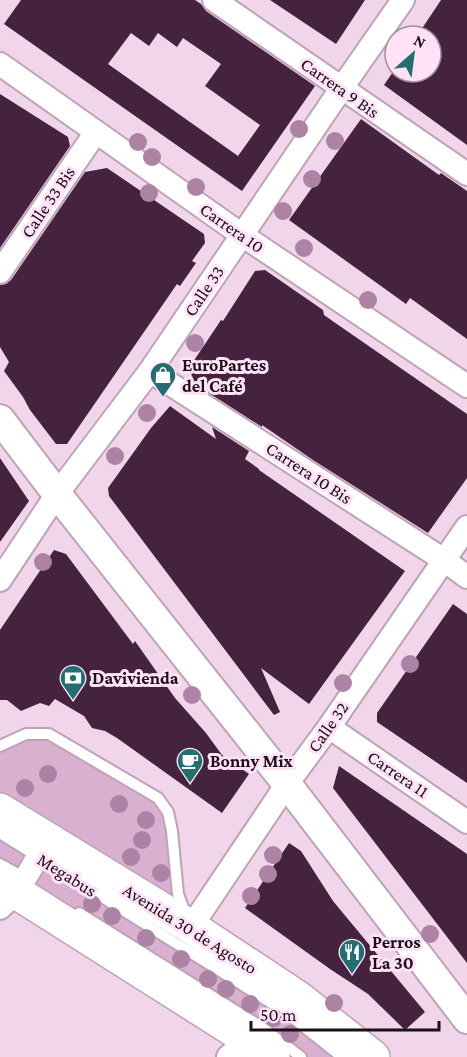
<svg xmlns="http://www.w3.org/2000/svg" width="467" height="1057" font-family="'Crimson Pro',serif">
	<rect width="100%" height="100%" fill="#f1d5eb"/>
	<!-- green -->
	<path fill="#dab0d1" d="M26,734H49L158,798L168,812L178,894L191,927L0,810V746Z
		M0,833L284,1011L342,1057H301L0,864Z"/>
	<!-- building -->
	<path fill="#45233f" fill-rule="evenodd" d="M21,0H195L201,4L206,11L315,86L242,191L4,24ZM131,33L149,46L158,33L177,47L183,38L221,64L205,86L260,125L238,156L108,64Z
		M270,0H365L336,44Z
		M441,0H467V145L384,85L395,69V72H431V36H417Z
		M0,94L68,137L70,146L0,248Z
		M361,119L439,175L441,173L467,191V339L410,298L406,304L289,220Z
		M107,168L204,234L205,243L192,261L196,263L180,286L177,284L67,444H56L30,410L23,397L4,371L9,362L0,347V285L6,284L11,280L85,172Z
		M265,270L323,310L324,315L334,322L467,414V478L428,533L313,460L262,425V427L195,384L189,368L221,320L223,321L255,271Z
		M170,406L216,439L212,427L249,451L245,459L259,469V470L405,571L309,704L261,668L280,712L274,715L109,496L108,488L151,428Z
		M0,458L29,501L0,542Z
		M54,550L66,554L133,644L135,641L175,698L206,733L222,755L249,774L222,813L117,738L105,731L92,728L84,716L55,699L49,706L40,703L21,711L7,700H0V630Z
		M453,604L467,614V783L377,722V713Z
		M339,766L467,854V963L333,788Z
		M289,843L301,851L333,901L425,1012L405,1030L368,994L330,969L245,908Z"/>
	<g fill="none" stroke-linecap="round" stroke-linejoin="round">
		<!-- service casing -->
		<g stroke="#bea3b7" stroke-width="14">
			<path id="service" d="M0,746L26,734H49L158,798L168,812L172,831L178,894L185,913
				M0,833L284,1011L342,1057
				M0,864L18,874
				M79,913L263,1028L301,1057"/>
		</g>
		<!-- minor casing -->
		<g stroke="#bea3b7" stroke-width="26">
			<path id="minor" d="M214,0L467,174
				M0,64L242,235L467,386
				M0,272L96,132
				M150,371L444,560L467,577
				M0,580L57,494L150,371L341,89L403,0
				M329,727L467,822
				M0,908L17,892L48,840
				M191,927L287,784L329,727L467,527
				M228,1057L248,1039"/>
		</g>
		<!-- tertiary casing -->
		<g stroke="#bea3b7" stroke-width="32">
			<path id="tertiary" d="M0,419L57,494L287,784L467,1019"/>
		</g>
		<!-- primary casing -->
		<g stroke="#bea3b7" stroke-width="36">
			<path id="primary" d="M0,810L191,927L297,997L373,1057
				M0,882L248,1039L273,1057"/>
		</g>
		<!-- service -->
		<use href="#service" stroke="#fff" stroke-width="10"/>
		<!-- minor -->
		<use href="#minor" stroke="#fff" stroke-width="22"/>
		<!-- tertiary -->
		<use href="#tertiary" stroke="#fff" stroke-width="28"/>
		<!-- primary -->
		<use href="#primary" stroke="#fff" stroke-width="33"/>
	</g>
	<!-- trees -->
	<g fill="#ad83a5">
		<circle cx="299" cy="129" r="9"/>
		<circle cx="335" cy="141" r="9"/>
		<circle cx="138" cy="142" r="9"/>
		<circle cx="152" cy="157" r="9"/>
		<circle cx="312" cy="179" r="9"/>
		<circle cx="196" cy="187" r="9"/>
		<circle cx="149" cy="193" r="9"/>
		<circle cx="283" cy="211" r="9"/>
		<circle cx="304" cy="248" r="9"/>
		<circle cx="368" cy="300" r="9"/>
		<circle cx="195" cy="343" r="9"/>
		<circle cx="147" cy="413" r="9"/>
		<circle cx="115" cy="456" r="9"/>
		<circle cx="43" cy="562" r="9"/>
		<circle cx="410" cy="664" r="9"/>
		<circle cx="343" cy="683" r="9"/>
		<circle cx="192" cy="695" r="9"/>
		<circle cx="48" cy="774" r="9"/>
		<circle cx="25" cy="788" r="9"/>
		<circle cx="119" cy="804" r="9"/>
		<circle cx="146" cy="820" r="9"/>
		<circle cx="142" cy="840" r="9"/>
		<circle cx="273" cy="855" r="9"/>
		<circle cx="131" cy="857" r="9"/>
		<circle cx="161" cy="873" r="9"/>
		<circle cx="268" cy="874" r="9"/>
		<circle cx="251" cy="896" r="9"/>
		<circle cx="92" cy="904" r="9"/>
		<circle cx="112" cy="916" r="9"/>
		<circle cx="430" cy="934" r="9"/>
		<circle cx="146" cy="938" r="9"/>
		<circle cx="181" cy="959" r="9"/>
		<circle cx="208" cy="979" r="9"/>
		<circle cx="226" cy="989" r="9"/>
		<circle cx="334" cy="1003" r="9"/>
		<circle cx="250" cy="1004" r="9"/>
		<circle cx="274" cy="1018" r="9"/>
		<circle cx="290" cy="1034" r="9"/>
	</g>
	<!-- icons -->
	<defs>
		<g id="shop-pin" transform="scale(1.35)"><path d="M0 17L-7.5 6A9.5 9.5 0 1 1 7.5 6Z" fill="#226e70" stroke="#ffe2f8"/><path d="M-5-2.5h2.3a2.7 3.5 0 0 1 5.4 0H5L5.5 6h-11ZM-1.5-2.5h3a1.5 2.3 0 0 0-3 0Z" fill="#fff"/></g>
		<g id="bank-pin" transform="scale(1.35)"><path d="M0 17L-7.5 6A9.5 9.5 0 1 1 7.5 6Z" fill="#226e70" stroke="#ffe2f8"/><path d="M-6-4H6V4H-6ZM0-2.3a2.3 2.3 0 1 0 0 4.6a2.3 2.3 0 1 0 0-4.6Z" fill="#fff"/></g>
		<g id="cafe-pin" transform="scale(1.35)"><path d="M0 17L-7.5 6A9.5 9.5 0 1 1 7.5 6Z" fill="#226e70" stroke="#ffe2f8"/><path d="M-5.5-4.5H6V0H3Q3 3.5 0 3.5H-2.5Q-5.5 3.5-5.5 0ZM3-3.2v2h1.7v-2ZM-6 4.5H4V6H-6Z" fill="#fff"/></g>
		<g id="restaurant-pin" transform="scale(1.35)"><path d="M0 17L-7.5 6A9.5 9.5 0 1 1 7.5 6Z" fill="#226e70" stroke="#ffe2f8"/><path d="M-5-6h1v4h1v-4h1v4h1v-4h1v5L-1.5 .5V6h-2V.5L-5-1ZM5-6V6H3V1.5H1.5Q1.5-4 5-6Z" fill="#fff"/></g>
	</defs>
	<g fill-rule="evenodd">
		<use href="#shop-pin" x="163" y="375"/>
		<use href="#bank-pin" x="73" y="678"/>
		<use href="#cafe-pin" x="190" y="761"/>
		<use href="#restaurant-pin" x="352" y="952"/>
	</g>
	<g text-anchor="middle" stroke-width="6" stroke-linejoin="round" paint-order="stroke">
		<!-- street labels -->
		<g font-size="18" fill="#1a1118" stroke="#ffe2f8">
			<text transform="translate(340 88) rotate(35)" y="6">Carrera 9 Bis</text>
			<text transform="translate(48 202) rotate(-56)" y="6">Calle 33 Bis</text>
			<text transform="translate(232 228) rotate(35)" y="6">Carrera 10</text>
			<text transform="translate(204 291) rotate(-56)" y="6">Calle 33</text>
			<text transform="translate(309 473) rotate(33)" y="6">Carrera 10 Bis</text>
			<text transform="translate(328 727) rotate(-55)" y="6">Calle 32</text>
			<text transform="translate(398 774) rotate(34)" y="6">Carrera 11</text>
			<text transform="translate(67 875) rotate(32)" y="6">Megabus</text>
			<text transform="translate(190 929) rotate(32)" y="6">Avenida 30 de Agosto</text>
		</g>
		<!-- poi labels -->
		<g font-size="18" font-weight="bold" fill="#1a1118" stroke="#ffe2f8" text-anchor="start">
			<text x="182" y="371">EuroPartes<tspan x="182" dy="21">del Café</tspan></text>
			<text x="92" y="684">Davivienda</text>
			<text x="210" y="767">Bonny Mix</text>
			<text x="372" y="948">Perros<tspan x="372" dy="21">La 30</tspan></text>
		</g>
	</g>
	<!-- north arrow -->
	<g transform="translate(413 54) rotate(28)"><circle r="28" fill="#ffe2f8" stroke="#a38e9e" stroke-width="1.5"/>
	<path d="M0-4.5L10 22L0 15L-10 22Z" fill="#226e70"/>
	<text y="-9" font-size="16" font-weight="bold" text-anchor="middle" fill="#1a1118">N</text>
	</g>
	<!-- scale -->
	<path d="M251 1021v9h188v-9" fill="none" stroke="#1a1118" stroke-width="3"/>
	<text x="260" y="1021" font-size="18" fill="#1a1118" stroke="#ffe2f8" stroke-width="4.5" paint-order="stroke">50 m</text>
</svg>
